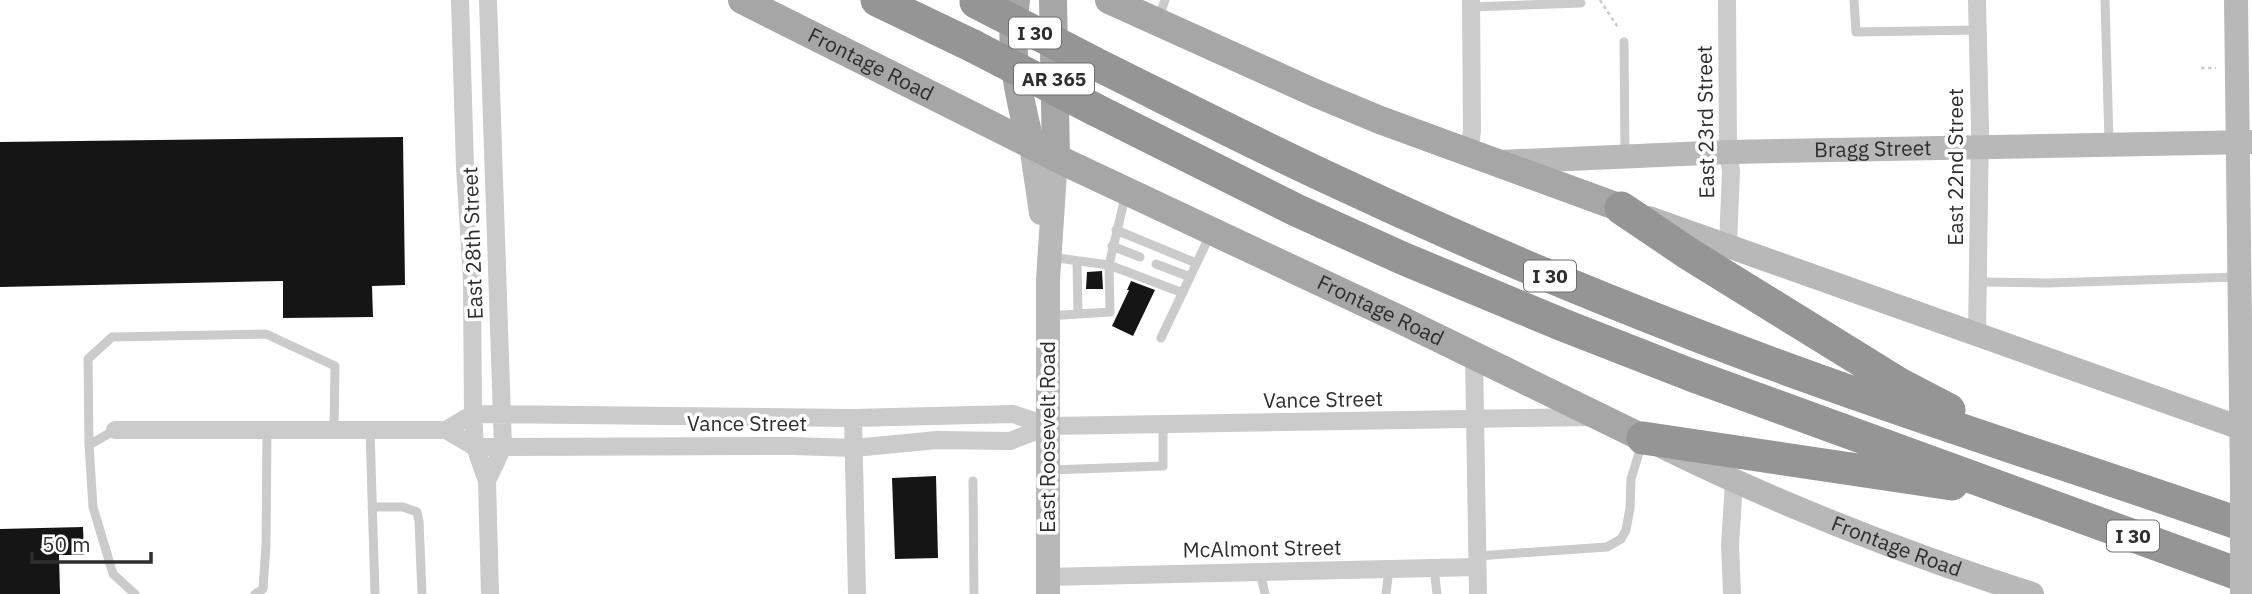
<svg xmlns="http://www.w3.org/2000/svg" width="2252" height="594" font-family="'IBM Plex Sans',sans-serif">
	<rect width="100%" height="100%" fill="#fff"/>
	<!-- building -->
	<path fill="#151515" d="M403,137L405,285L372,286L373,317L283,318V281L0,287V142Z
		M1102,271L1103,289H1086L1087,272Z
		M1131,281L1155,290L1133,336L1112,326L1129,290H1127Z
		M936,476L938,558L895,559L892,478Z
		M83,527L84,555H59L60,594H0V529Z"/>
	<g fill="none" stroke-linecap="round" stroke-linejoin="round">
		<!-- path -->
		<path stroke="#cbcbcb" stroke-width="2.5" stroke-dasharray="3.5 3.5" stroke-linecap="butt" d="M1600,0L1619,29
			M2201,68H2216"/>
		<!-- lane -->
		<path stroke="#cbcbcb" stroke-width="9" d="M1854,0L1856,32L1978,30
			M2105,0L2109,142
			M1471,7L1581,3
			M1159,17L1165,0
			M1624,42L1625,156
			M1116,230L1196,263
			M1112,246L1140,257
			M1050,257L1109,265L1126,193
			M1156,264L1190,277
			M1979,282L2048,283L2237,277
			M1078,314L1110,312L1109,265L1183,293
			M1049,316L1078,314L1077,261
			M1161,338L1211,233
			M115,430L89,445L93,507L113,574L135,594
			M370,430L375,594
			M89,445L88,359L112,337L266,334L335,366L334,430
			M1050,470L1163,466V425
			M973,481L974,594
			M372,507H403L417,512L419,521L422,594
			M1477,556L1607,547L1621,539L1626,530L1630,508L1631,479L1642,443
			M1434,568L1437,594
			M1260,572L1265,594
			M255,594L263,589L266,545L267,430
			M1386,594L1389,569"/>
		<!-- street -->
		<path stroke="#cbcbcb" stroke-width="18" d="M460,0L465,167L472,280L473,414L475,447L487,481L490,594
			M1727,0L1728,152L1731,171L1728,244
			M1977,0L1980,129L1977,334
			M1469,153L1472,131L1471,0
			M1474,355L1478,594
			M853,418L857,594
			M115,430H446L473,414L853,418L1013,414L1049,426L1591,417
			M446,430L475,447L793,446L854,448L937,440L1010,441L1049,426
			M487,481L503,447L488,0
			M1047,577L1477,567
			M1732,594L1730,545L1734,482"/>
		<!-- secondary -->
		<g stroke="#b8b8b8" stroke-width="24">
			<path d="M2236,0L2242,485"/>
			<path d="M1031,145L1041,213"/>
			<path id="s1" d="M1499,162L1728,152L2252,142"/>
			<path d="M1649,218L2252,432"/>
			<path id="s2" d="M1663,447C1781,505 1906,554 2032,594"/>
			<path d="M1048,594V280L1056,157"/>
		</g>
		<!-- primary -->
		<g stroke="#a6a6a6" stroke-width="28">
			<path id="s3" d="M742,0L1071,165L1399,319L1643,438"/>
			<path d="M1016,0C1008,50 1019,97 1031,145"/>
			<path d="M1053,0L1056,157"/>
			<path d="M1109,0L1315,93L1380,120L1621,208"/>
		</g>
		<!-- highway -->
		<path stroke="#959595" stroke-width="33" d="M877,0L973,46
			M1094,63C1175,103 1255,144 1337,182C1450,235 1566,285 1683,330C1870,403 2062,462 2252,528
			M1094,109L1296,210L1402,258L1563,325L1691,375L2252,579
			M1621,208L1689,254L1901,385L1949,410
			M1643,438L1952,484"/>
		<!-- secondary-bridge -->
		<path stroke="#b8b8b8" stroke-width="24" d="M2242,485V594"/>
		<!-- highway-bridge -->
		<path stroke="#959595" stroke-width="33" d="M976,2L1094,63
			M973,46L1094,109"/>
	</g>
	<g text-anchor="middle" stroke-width="7" stroke-linejoin="round" paint-order="stroke">
		<!-- shield labels -->
		<g fill="#fff" stroke="#6d6d6d" stroke-width="2">
			<rect x="1009" y="17.5" width="52" height="31" rx="5"/>
			<rect x="1014" y="63.5" width="80" height="31" rx="5"/>
			<rect x="1524" y="260.5" width="52" height="31" rx="5"/>
			<rect x="2107" y="520.5" width="52" height="31" rx="5"/>
		</g>
		<g font-size="19" font-weight="bold" fill="#2e2e2e">
			<text x="1035" y="40">I 30</text>
			<text x="1054" y="86">AR 365</text>
			<text x="1550" y="283">I 30</text>
			<text x="2133" y="543">I 30</text>
		</g>
		<!-- street labels -->
		<g font-size="21" fill="#2e2e2e" stroke="#fff">
			<text dy="7" stroke="none"><textPath href="#s3" startOffset="144">Frontage Road</textPath></text>
			<text transform="translate(1706 122) rotate(-91)" y="7">East 23rd Street</text>
			<text dy="7" stroke="none"><textPath href="#s1" startOffset="374">Bragg Street</textPath></text>
			<text transform="translate(1956 167) rotate(-90)" y="7">East 22nd Street</text>
			<text transform="translate(473 243) rotate(-92)" y="7">East 28th Street</text>
			<text dy="7" stroke="none"><textPath href="#s3" startOffset="710">Frontage Road</textPath></text>
			<text transform="translate(1323 400) rotate(-1)" y="7">Vance Street</text>
			<text x="747" y="431">Vance Street</text>
			<text transform="translate(1048 437) rotate(-90)" y="7">East Roosevelt Road</text>
			<text dy="7" stroke="none"><textPath href="#s2" startOffset="254">Frontage Road</textPath></text>
			<text transform="translate(1262 549) rotate(-1)" y="7">McAlmont Street</text>
		</g>
	</g>
	<!-- scale -->
	<path d="M32 552v10h119v-10" fill="none" stroke="#2e2e2e" stroke-width="3.5"/>
	<text x="42" y="552" font-size="21" fill="#2e2e2e" stroke="#ffffff" stroke-width="5" paint-order="stroke">50 m</text>
</svg>
